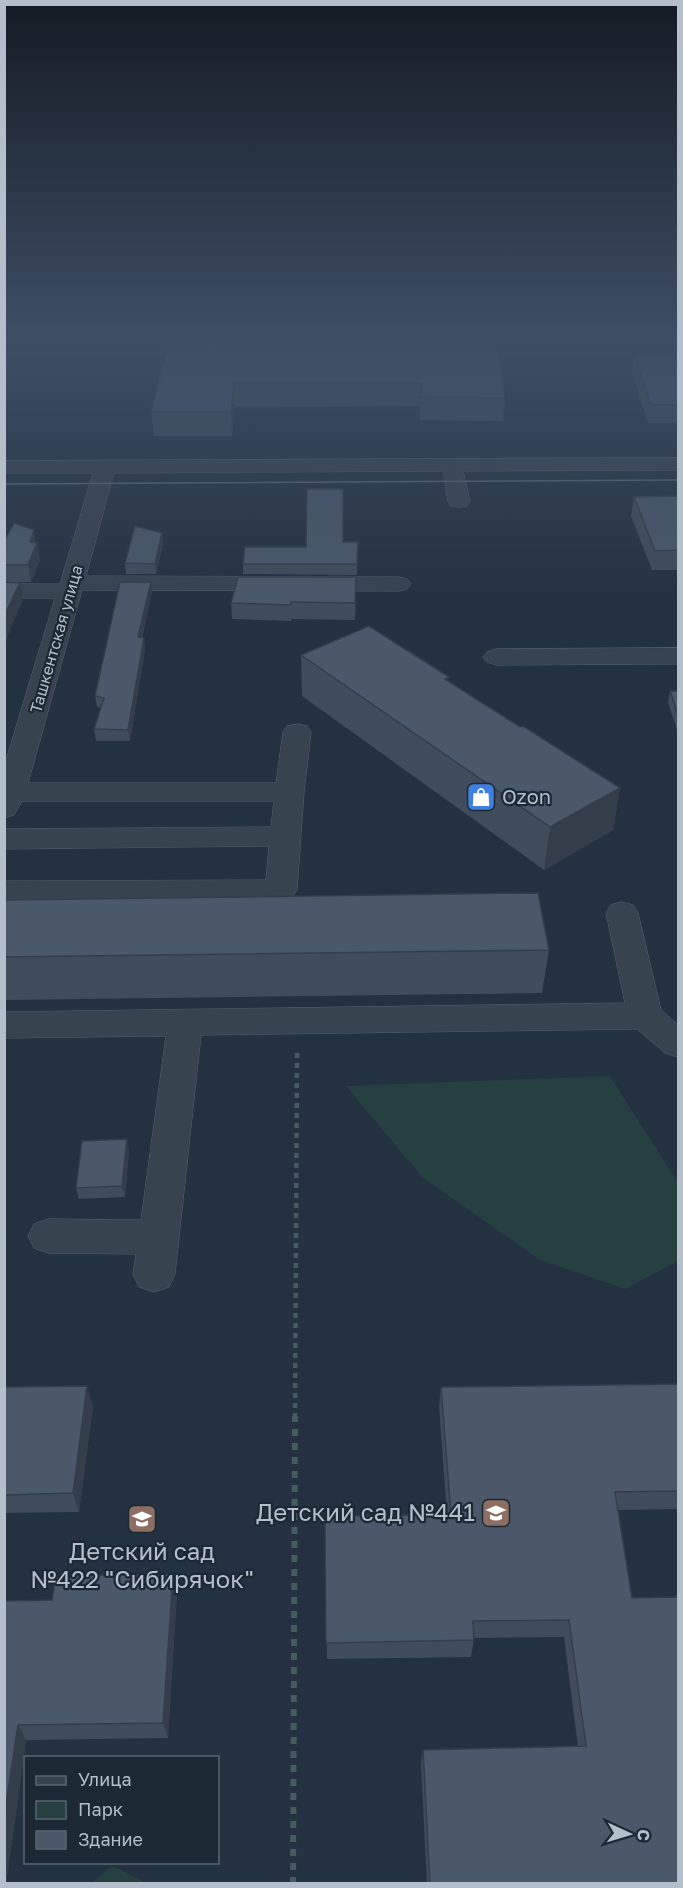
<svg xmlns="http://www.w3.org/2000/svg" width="683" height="1888" font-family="'Golos Text',sans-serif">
	<rect width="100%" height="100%" fill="#243141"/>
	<!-- green -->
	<path fill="#263f41" d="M610,1076L675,1178L678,1177V1261L625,1289L540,1260L422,1177L346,1086Z
		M112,1866L147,1883H92Z"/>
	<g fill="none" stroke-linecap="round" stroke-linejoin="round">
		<!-- minor casing -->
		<g stroke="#56616e" stroke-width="1">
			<path id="minor" d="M678,458V470L463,471L470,501L467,506L459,507L451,506L448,501L443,471L114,473L86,576L399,577L407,579L411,584L407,589L399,591L82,590L28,783H276L283,732L287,726L297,724L307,726L311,732L304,792L297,890L292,897L281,901L4,903V881L266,880L269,846L4,849V829L271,827L274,801H22L14,815L4,818V767L55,598H4V584H60L93,473H4V461Z
				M678,648V664L496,665L487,662L483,657L487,652L496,649Z
				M622,902L633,905L638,913L661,1010L678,1025V1057L665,1053L637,1029L201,1035L175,1274L169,1287L154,1292L139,1287L133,1274L136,1254L48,1253L34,1248L28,1236L34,1224L48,1219L141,1220L166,1036L4,1038V1012L625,1003L606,913L611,905Z"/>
		</g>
		<!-- path-far1 -->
		<path stroke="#445c5e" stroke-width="4.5" stroke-dasharray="5 5" stroke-linecap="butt" d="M295,1418L297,1053"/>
		<!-- path -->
		<path stroke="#445c5e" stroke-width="6" stroke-dasharray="7 7" stroke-linecap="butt" d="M293,1884L295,1416"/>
		<!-- minor -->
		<use href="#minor" fill="#384350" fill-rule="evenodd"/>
		<!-- tram -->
		<path stroke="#5a6777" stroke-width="1.5" d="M4,484L678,480"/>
	</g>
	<!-- wall -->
	<path fill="#404c5b" d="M211,338L505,398L503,421L420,420V406L235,407L232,436H154L151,412L209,350Z
		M634,355L678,356V423H648L632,372Z
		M678,496V570H652L631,516L634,497Z
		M162,533L163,543L156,574H126L125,563Z
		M4,542L37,543L40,560L31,582H4Z
		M343,542H358L357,575L243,574V564L306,547Z
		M152,592L142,638H144L145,649L130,741H96L94,729L101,708L97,707L95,696Z
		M356,593L355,620L291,619V621L232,619L231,603Z
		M301,655L449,682L520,727L620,788L613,830L544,870L302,696Z
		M670,691H678V733L668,702Z
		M4,900L549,950L542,993L4,1000Z
		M129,1151L125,1197L79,1199L76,1188Z
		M678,1384V1509L618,1510L678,1884H427L421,1764L423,1750L578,1747L564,1637L474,1638L471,1657L327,1659L325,1516L447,1515L439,1406L441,1387Z
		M4,1387L93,1406L79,1512L4,1513Z
		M177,1591L168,1738L26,1740L6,1884L4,1601L52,1600Z"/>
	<!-- shaded-wall -->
	<path fill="#343e4a" d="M4,338H42L4,350Z
		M234,383L235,407L232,436L231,412Z
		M34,530L36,545L37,543L40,560L31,582L28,565L30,542Z
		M162,533L163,543L156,574L155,564Z
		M151,582L152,592L139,648L138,637Z
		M20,583L23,600L11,628L4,648V619L7,610Z
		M144,638L145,649L130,741L128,730Z
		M620,788L613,830L544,870L550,827Z
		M127,1139L129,1151L125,1197L122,1186Z
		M87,1386L93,1406L79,1512L73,1493Z
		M173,1574L177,1591L168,1738L163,1723Z
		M18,1725L26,1740L6,1884H4V1818Z"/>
	<!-- building -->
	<path fill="#4a586a" stroke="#343e4a" stroke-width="1.5" d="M211,338H496L505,398L421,397V383H234L231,412H151L167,350H209Z
		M634,355L678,356V405H651Z
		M307,489H343V542H358L357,564H243L245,547H306Z
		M678,496V550L655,551L634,497Z
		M14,523L34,530L30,542L37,543L28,565H4V542Z
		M135,526L162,533L155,564L125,563Z
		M238,577H356L355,603L291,602L290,605L231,603Z
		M4,582L20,583L7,610L4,619Z
		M120,582H151L138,637L144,638L128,730L94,729L104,698L95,696Z
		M369,626L449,677L445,679L520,727L523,726L620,788L550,827L301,655Z
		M670,691H678V715Z
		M538,893L549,950L4,957V900Z
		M127,1139L122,1186L76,1188L82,1141Z
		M678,1384V1491L615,1492L632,1598L678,1597V1884H430L423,1750L586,1746L569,1620L473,1621L474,1640L326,1643L325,1516L451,1515L441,1387Z
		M87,1386L73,1493L4,1495V1387Z
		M173,1574L163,1723L18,1725L4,1818V1601L52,1600L56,1576Z"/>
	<!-- sky -->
	<linearGradient id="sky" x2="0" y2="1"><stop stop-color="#141b24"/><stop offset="0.56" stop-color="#3f4e65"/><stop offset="1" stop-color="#3f4e65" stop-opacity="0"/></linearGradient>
	<rect width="683" height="602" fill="url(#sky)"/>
	<!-- icons -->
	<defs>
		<g id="shop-square" transform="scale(1.5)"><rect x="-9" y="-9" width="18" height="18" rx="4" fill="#3f7fe0" stroke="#1d2835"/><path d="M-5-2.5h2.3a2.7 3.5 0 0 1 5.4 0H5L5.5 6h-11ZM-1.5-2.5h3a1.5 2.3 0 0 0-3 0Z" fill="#fff"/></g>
		<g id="school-square" transform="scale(1.5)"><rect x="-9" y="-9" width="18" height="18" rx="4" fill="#8d6e63" stroke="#1d2835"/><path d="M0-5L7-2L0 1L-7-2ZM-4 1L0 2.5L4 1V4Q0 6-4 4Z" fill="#fff"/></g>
	</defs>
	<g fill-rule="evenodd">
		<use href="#shop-square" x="481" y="797"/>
		<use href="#school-square" x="496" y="1513"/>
		<use href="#school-square" x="142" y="1519"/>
	</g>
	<g text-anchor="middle" stroke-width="4.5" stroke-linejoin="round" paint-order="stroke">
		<!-- far-street labels -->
		<g font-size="16" fill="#b5becb" stroke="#1d2835">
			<text transform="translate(56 639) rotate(-74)" y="6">Ташкентская улица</text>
		</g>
		<!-- poi labels -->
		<g font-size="20" fill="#b5becb" stroke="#1d2835" text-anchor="start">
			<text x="502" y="804">Ozon</text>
		</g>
		<!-- near-poi labels -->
		<g font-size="24" fill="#b5becb" stroke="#1d2835" text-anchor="end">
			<text x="475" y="1521">Детский сад №441</text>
			<text x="142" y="1560" text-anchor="middle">Детский сад<tspan x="142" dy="28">№422 "Сибирячок"</tspan></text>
		</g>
	</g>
	<!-- border -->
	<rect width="683" height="1888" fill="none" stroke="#b5becb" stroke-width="12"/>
	<!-- legend -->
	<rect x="24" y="1756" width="195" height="108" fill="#1d2835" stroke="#5a6471" stroke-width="1.5"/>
	<rect x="36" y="1776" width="30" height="9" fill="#384350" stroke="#5a6471" stroke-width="1.5"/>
	<text x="78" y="1786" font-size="18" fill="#b5becb">Улица</text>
	<rect x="36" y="1801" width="30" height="18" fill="#263f41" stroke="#5a6471" stroke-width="1.5"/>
	<text x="78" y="1816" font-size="18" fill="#b5becb">Парк</text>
	<rect x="36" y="1831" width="30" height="18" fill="#4a586a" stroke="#5a6471" stroke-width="1.5"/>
	<text x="78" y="1846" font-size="18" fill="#b5becb">Здание</text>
	<!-- north arrow -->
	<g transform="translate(629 1834) rotate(94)" stroke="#1d2835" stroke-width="4.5" paint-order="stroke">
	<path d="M0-4.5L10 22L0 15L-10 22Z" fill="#b5becb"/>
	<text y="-9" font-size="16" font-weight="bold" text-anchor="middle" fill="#b5becb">С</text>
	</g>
</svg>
